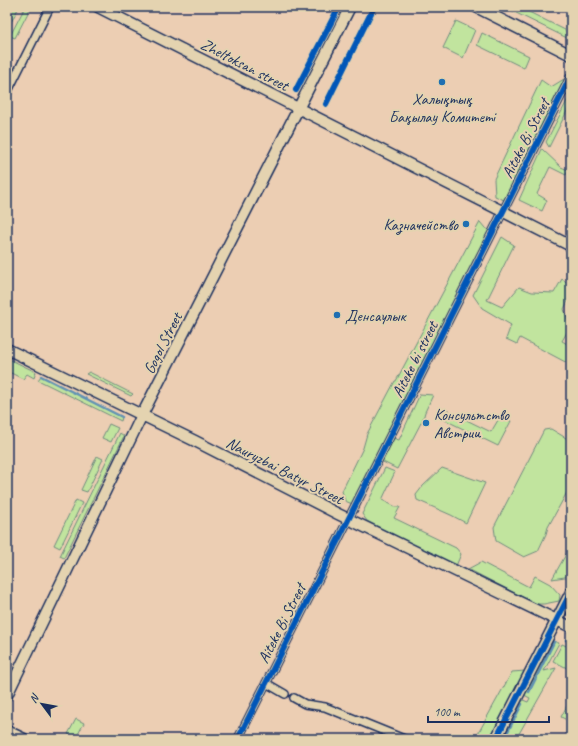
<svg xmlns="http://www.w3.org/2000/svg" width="578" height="746" font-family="Caveat,sans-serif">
	<rect width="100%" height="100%" fill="#ecceb3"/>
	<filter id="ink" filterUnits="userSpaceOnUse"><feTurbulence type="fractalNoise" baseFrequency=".025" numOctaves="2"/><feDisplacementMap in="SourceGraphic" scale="8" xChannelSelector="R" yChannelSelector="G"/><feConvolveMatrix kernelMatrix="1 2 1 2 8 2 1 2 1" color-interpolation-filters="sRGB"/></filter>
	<g filter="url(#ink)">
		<!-- green -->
		<path fill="#c1e49e" stroke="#6e8a7e" d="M7,7H19L7,30Z
			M25,7H31L15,38L10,36Z
			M504,7H519L571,33L569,39Z
			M456,21L475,30L463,58L443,48Z
			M482,33L529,56L524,68L477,45Z
			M569,76L504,200L495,196L494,179L541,80L551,87Z
			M571,93V103L549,147L546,142Z
			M542,149L561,167L568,170L566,175L550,167L537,194L547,200L542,211L519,200Z
			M480,222L485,228L493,232L355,505L345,501L342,491L363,448L367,434L395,381H396Z
			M502,237L514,245L487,300L502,307L519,287L532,292L554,293L562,279L571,285V295L564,309L570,327L562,341L571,346V365L520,338L517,344L506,339L511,325L482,308L473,295Z
			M7,358L36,372L34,378L27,374L23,379L7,371Z
			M89,372L133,394L131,396L86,374Z
			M41,376L122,417L121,421L38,380Z
			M420,394L433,395L425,412L423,419L397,469L381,461L393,438L399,440Z
			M444,409L491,432L501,415L511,421L498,446L445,420Z
			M109,424L118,428L111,442L102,438Z
			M551,429L571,441V485L548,527L546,534L538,551L524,557L496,541L494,527L544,430Z
			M120,433L124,436L64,558L60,556Z
			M97,456L103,459L87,492L81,490Z
			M385,468L395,472L382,500L396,507H400L394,518L456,548L461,554L456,566L367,521L362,514Z
			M442,468L485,483L466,523L451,515L417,500L416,495L423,486Z
			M76,500L82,503L60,548L54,545Z
			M571,545V576L552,579L569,549Z
			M481,562L529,587L535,576L550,584L560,595L559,601L544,604H536L468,569Z
			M553,641L559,643L544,671L556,668L516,739H503L523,700L528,702L530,698L524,695Z
			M562,644L571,648V670L553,661Z
			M525,671L490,739H475L512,672Z
			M571,698V722L561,717Z
			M76,719L84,723L76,738L68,734Z"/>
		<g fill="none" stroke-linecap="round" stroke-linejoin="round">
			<!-- stream -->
			<path stroke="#5f90b4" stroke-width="2.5" d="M41,376L122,417
				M566,640L571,642
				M529,692L554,642
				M504,739L522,704"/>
			<!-- street casing -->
			<g stroke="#1b2f5e" stroke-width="10">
				<path id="street" d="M7,93L50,7
					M266,683L285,694
					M294,698L305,704L325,707L404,739
					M238,739L571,76"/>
			</g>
			<!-- secondary casing -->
			<g stroke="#1b2f5e" stroke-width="13">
				<path id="secondary" d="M98,7L571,246
					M476,7L571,55
					M7,349L195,441L338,514L571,627
					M7,695L142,415L350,7
					M7,731L24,739
					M496,739L571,592"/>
			</g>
			<!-- street -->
			<use href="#street" stroke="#e4d3b0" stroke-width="7"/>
			<!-- secondary -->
			<use href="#secondary" stroke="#e4d3b0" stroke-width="10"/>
			<!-- cycleway casing -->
			<g stroke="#e4d3b0" stroke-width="8">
				<path id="cycleway" d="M296,90L339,7
					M326,104L374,7
					M238,739L571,76
					M496,739L571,592"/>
			</g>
			<!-- cycleway -->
			<use href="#cycleway" stroke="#0057b8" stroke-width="6"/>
		</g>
	</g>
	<!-- markers -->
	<g fill="#1f6fb2" stroke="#e4d3b0" stroke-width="1.5">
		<circle cx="442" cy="82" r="4"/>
		<circle cx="466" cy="224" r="4"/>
		<circle cx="337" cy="315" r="4"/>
		<circle cx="426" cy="423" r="4"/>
	</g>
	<g text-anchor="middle" stroke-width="4" stroke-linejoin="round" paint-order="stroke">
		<!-- street labels -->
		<g font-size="16" fill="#1b2f5e" stroke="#e4d3b0">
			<text transform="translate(245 64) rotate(27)" y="6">Zheltoksan street</text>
			<text transform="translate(525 138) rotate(-63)" y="6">Aiteke Bi Street</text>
			<text transform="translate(162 343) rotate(-63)" y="6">Gogol Street</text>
			<text transform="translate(414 359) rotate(-63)" y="6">Aiteke bi street</text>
			<text transform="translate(285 470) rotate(27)" y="6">Nauryzbai Batyr Street</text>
			<text transform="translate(281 623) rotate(-63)" y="6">Aiteke Bi Street</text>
		</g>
		<!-- poi labels -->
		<g font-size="16" fill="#1b2f5e" stroke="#e4d3b0" text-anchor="start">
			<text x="442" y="104" text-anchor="middle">Халықтық<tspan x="442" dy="18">Бақылау Комитеті</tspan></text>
			<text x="458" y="230" text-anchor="end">Казначейство</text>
			<text x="345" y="321">Денсаулык</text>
			<text x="434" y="420">Консультство<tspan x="434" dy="18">Австрии</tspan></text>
		</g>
	</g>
	<!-- margin -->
	<rect width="578" height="746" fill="none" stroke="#e4d3b0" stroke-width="24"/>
	<rect x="12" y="12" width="554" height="722" fill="none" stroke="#1b2f5e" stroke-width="1.5" filter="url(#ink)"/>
	<!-- north arrow -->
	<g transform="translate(42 704) rotate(302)" stroke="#e4d3b0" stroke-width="3" paint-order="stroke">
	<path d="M0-3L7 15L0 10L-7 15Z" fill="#1b2f5e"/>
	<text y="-6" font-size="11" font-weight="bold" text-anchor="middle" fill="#1b2f5e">N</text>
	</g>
	<!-- scale -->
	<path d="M428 716v6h121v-6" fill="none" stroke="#1b2f5e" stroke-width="2"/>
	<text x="434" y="716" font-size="12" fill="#1b2f5e" stroke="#e4d3b0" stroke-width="3" paint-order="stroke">100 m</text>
</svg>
